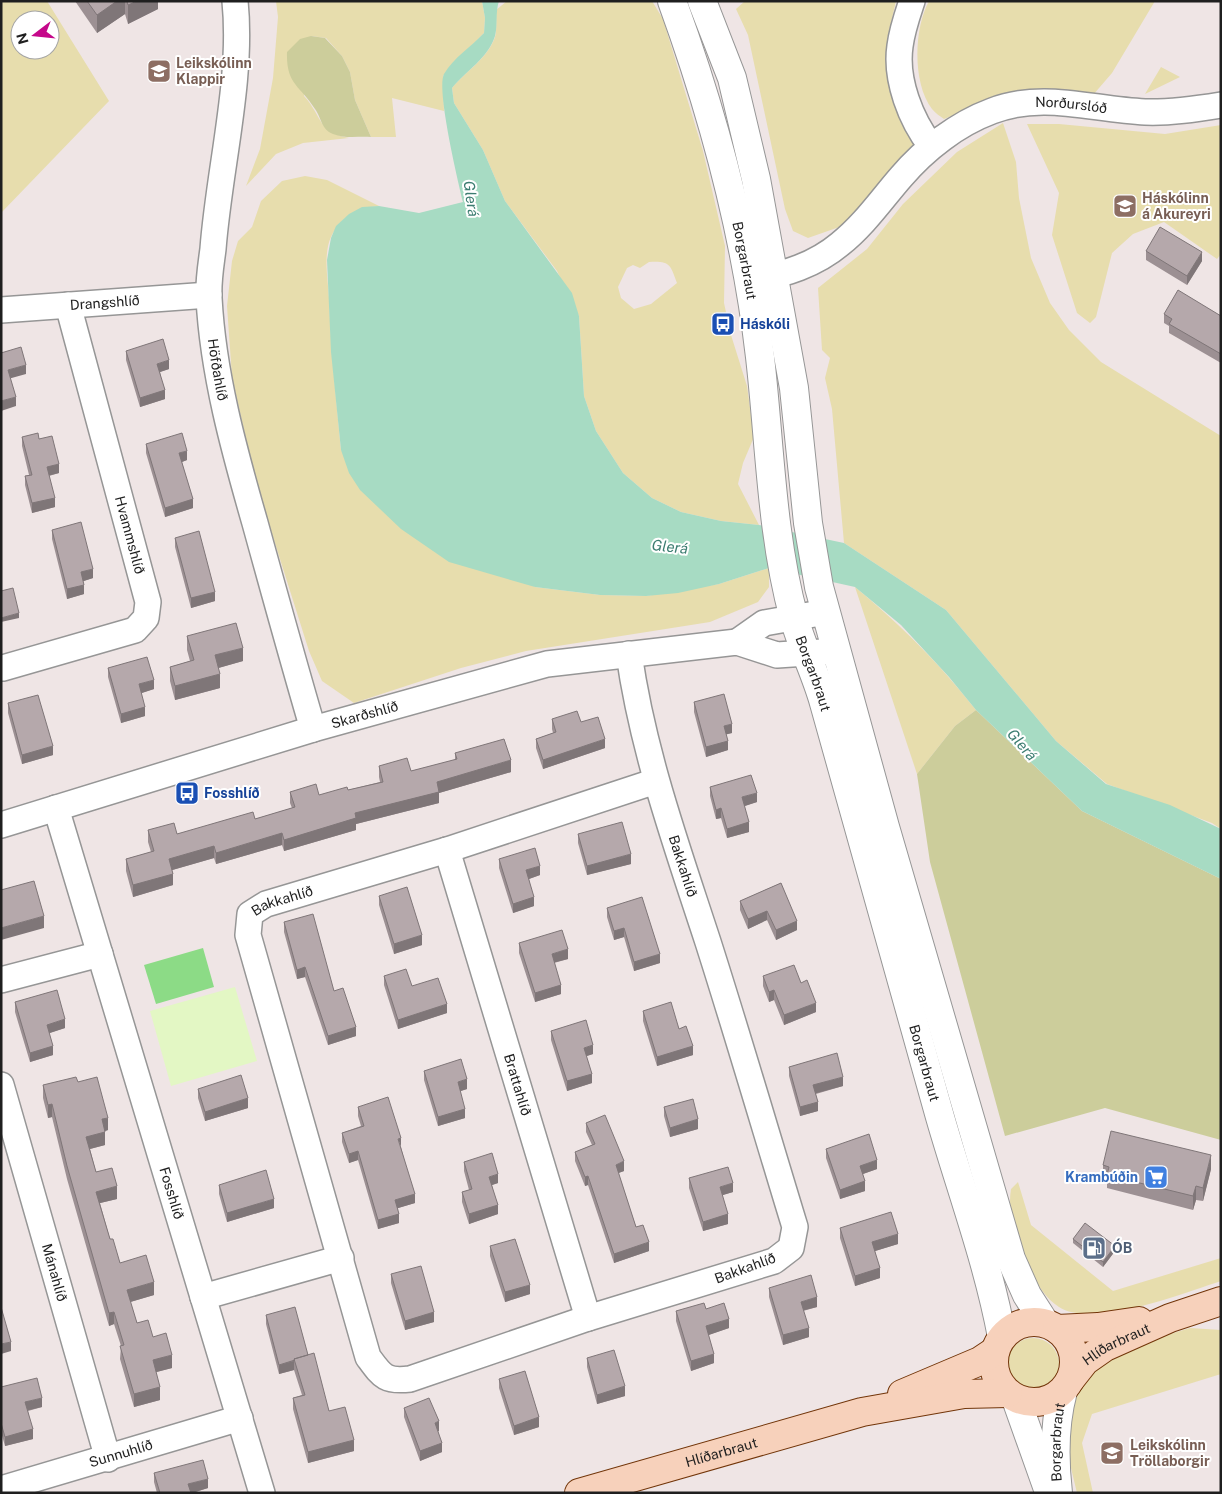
<svg xmlns="http://www.w3.org/2000/svg" width="1222" height="1494" font-family="'Public Sans',sans-serif">
	<rect width="100%" height="100%" fill="#efe5e5"/>
	<!-- grass -->
	<path fill="#e7ddad" fill-rule="evenodd" d="M1,1H47L109,101L1,213ZM20,20H50V50H20Z
		M276,1H482L485,18L484,33L443,76L444,111L392,98L396,137H371L355,100L350,72L342,56L326,38L311,36L304,96C323,117 317,132 349,138L303,143L276,154L246,186L260,149L273,78L278,17Z
		M507,1H652L663,19L703,151L725,246L724,303L731,335L747,386L754,437L743,463L738,484L759,525L721,521L681,512L652,498L623,473L596,431L584,396L579,316L557,271L505,201L483,150L454,103L452,88C465,72 488,58 495,37C497,30 496,18 496,10ZM649,262C670,261 670,264 677,283L651,304L634,309L621,298L618,287L627,268L633,265L640,268Z
		M745,1H896L887,40L894,85L919,146L862,219L808,238L793,231L785,209L748,35L736,9Z
		M929,1H1155L1112,73L1093,95L993,99L944,119C940,116 935,113 932,109C912,83 914,28 929,1Z
		M1161,67L1180,77L1145,94Z
		M1003,123L1016,162L1019,198L1031,258L1050,303L1069,330L1101,362L1221,436V829L1212,823L1107,784L1056,741L946,610L844,543L832,409L825,378L830,358L822,350L818,288L867,249L903,204L957,152Z
		M1027,124H1059L1165,134L1221,125V254L1217,259L1164,222L1133,234L1112,253L1096,317L1090,323L1077,313L1052,235L1059,193Z
		M305,176L327,180L379,206C357,208 341,216 331,237C323,254 328,280 329,298C331,349 336,399 341,450L535,587L600,595L646,596L719,584L769,568V587L758,602L710,622L526,651L461,668L354,703L322,681L309,651L256,483L232,377L227,306L232,261L238,241L252,227L261,201L282,181Z
		M855,587C902,626 938,662 976,710L955,726L917,774Z
		M1018,1182L1031,1225L1113,1291L1221,1258V1281C1184,1293 1093,1329 1059,1307C1042,1296 1033,1277 1025,1258C1016,1235 1007,1214 1011,1189Z
		M1190,1328L1221,1330V1374L1092,1414L1082,1443L1093,1493H1077L1065,1443L1076,1394L1083,1382L1101,1362L1140,1343Z
		M1007 1364a26 26 0 1 1 52 0a26 26 0 1 1-52 0Z"/>
	<!-- forest -->
	<path fill="#cccd9b" d="M311,36L325,38L342,56L350,72L355,100L371,137C358,136 346,139 333,134C321,129 322,119 315,109C300,85 286,85 287,52L300,39Z
		M976,710L1082,811L1221,879V1140L1105,1108L1005,1136L930,862L917,774L955,726Z"/>
	<!-- park -->
	<path fill="#e3f7c4" d="M235,987L257,1061L171,1086L150,1011Z"/>
	<!-- pitch -->
	<path fill="#8cdb86" d="M203,948L214,987L156,1004L144,965Z"/>
	<!-- water -->
	<path fill="#a7dbc3" d="M482,1H499C495,13 498,25 495,36C489,57 465,72 452,88L454,103L483,150L505,201L572,293L579,316L584,396L596,431L623,473L652,498L681,512L721,521L759,525L844,543L946,610L1056,741L1106,784L1170,805L1221,829V879L1082,811L976,710L949,677L901,625L855,587L769,568L719,584L678,593L646,596L600,595L535,587L449,562L401,529L360,490L349,473L341,450L331,352L327,260L331,238L336,226L349,214L362,207L379,206L419,213L463,202C458,181 436,89 444,74C454,57 471,47 484,33L485,18Z"/>
	<g fill="none" stroke-linecap="round" stroke-linejoin="round">
		<!-- minor casing -->
		<g stroke="#969696" stroke-width="28">
			<g id="minor">
				<path id="s1" d="M235,1C243,80 219,169 213,249C211,265 208,281 209,298C213,374 234,450 255,523C274,592 293,661 313,729"/>
				<path d="M912,1C907,16 902,30 900,46C895,80 911,120 931,146"/>
				<path id="s2" d="M754,280C785,274 815,265 840,244C864,225 881,200 901,177C925,149 957,124 992,111C1043,91 1093,110 1145,112C1170,113 1196,109 1221,105"/>
				<path id="s3" d="M1,310L209,295"/>
				<path d="M737,642L764,623L826,612"/>
				<path id="s4" d="M629,654C643,753 677,847 708,942C738,1036 766,1132 795,1227L791,1248L774,1261L588,1318L410,1379C385,1382 382,1376 368,1357L248,935L250,914L266,904L447,850L656,781"/>
				<path d="M3,668L135,630L146,618L148,602L68,305"/>
				<path id="s5" d="M56,808L262,1493"/>
				<path id="s6" d="M1,825L313,729L547,664L737,642L777,655L837,651"/>
				<path id="s7" d="M447,850L588,1318"/>
				<path d="M1,980L100,954"/>
				<path id="s8" d="M1,1085L108,1459"/>
				<path d="M203,1297L341,1258"/>
				<path id="s9" d="M1,1489L240,1418"/>
			</g>
		</g>
		<!-- tertiary casing -->
		<g stroke="#969696" stroke-width="30">
			<g id="tertiary">
				<path id="s10" d="M672,1C714,116 746,236 760,357C770,444 771,533 794,618C802,647 816,674 824,703C864,841 900,979 940,1117C961,1190 988,1262 1002,1337"/>
				<path d="M702,1L732,78L756,179L794,388L808,523L819,587L885,827L1011,1259L1027,1295L1045,1323"/>
				<path d="M1016,1399L1048,1489"/>
				<path id="s11" d="M1058,1493C1054,1458 1054,1424 1063,1391"/>
			</g>
		</g>
		<!-- secondary casing -->
		<g stroke="#723509" stroke-width="30">
			<g id="secondary">
				<circle cx="1034" cy="1362" r="40"/>
				<path d="M1057,1329L1098,1327L1139,1321"/>
				<path id="s12" d="M1070,1380L1085,1361L1105,1347L1170,1318L1221,1301"/>
				<path d="M902,1394L980,1361L995,1351"/>
				<path id="s13" d="M579,1493L862,1412L964,1394L1008,1393"/>
			</g>
		</g>
		<!-- minor -->
		<use href="#minor" stroke="#fff" stroke-width="25"/>
		<!-- tertiary -->
		<use href="#tertiary" stroke="#fff" stroke-width="28"/>
		<!-- secondary -->
		<use href="#secondary" stroke="#f7d1bb" stroke-width="28"/>
	</g>
	<!-- wall -->
	<path fill="#9c9093" d="M75,1H158V9L128,24L125,14L97,33Z
		M1146,251L1202,261L1187,285L1146,260Z
		M1164,314L1221,316V363L1169,333V326L1164,323Z
		M126,351L169,369L160,372L165,399L140,407L126,360Z
		M22,437L39,439L59,473L49,476L55,507L32,513L25,485V476L29,475L22,446Z
		M146,444L187,460L182,462L193,508L165,517L146,453Z
		M52,530L93,578L83,581L84,594L67,599L52,539Z
		M175,538L215,601L191,608L175,547Z
		M187,636L243,661L218,668L220,688L175,700L170,681V667L190,661L187,650Z
		M108,668L154,689L141,693L145,716L121,723L108,677Z
		M694,702L732,733L726,734L728,750L706,757L694,712Z
		M8,703L53,755L22,764L8,713Z
		M552,719L605,748L543,769L536,748V739L553,733L552,729Z
		M455,753L511,772L439,793V803L356,824V830L284,851L282,845L216,864L214,858L172,870L173,885L133,897L126,871V859L151,852L148,842V830L177,834L255,819L292,808L290,803V792L319,795L348,790L380,782L379,777V766L411,771L455,760Z
		M710,787L757,802L744,806L749,832L727,838L721,818L716,819L710,796Z
		M578,834L631,864L587,875L578,843Z
		M499,859L540,875L529,879L534,906L513,913L499,868Z
		M781,883L797,930L776,940L767,920L748,929L740,910V901Z
		M379,896L422,945L394,954L379,905Z
		M607,908L660,963L634,971L624,937L614,940L607,917Z
		M284,922L356,1036L328,1045L305,977L297,979L284,932Z
		M519,943L568,959L554,963L561,994L535,1002L519,953Z
		M384,976L412,986L447,1013L398,1029L384,985Z
		M763,976L816,1012L784,1025L774,1000L769,1002L763,986Z
		M15,1002L65,1028L49,1033L53,1055L30,1062L15,1012Z
		M643,1011L679,1029L693,1055L657,1066L643,1021Z
		M551,1031L593,1054L586,1056L592,1083L567,1091L551,1040Z
		M789,1067L843,1086L816,1094L818,1111L800,1116L789,1076Z
		M424,1071L467,1089L460,1091L465,1118L438,1126L424,1080Z
		M78,1082L108,1130L105,1131V1145L90,1149L96,1172L117,1199L100,1203L110,1239L120,1263L154,1295L130,1302L137,1323L153,1337L172,1368L156,1372L160,1400L134,1407L120,1359L121,1346L114,1324L109,1326L67,1179L52,1117L48,1118L43,1098V1085Z
		M198,1089L248,1108L205,1121L198,1098Z
		M358,1107L401,1147L415,1203L398,1208L399,1223L378,1229L358,1160L349,1163L342,1142V1133L361,1126L358,1116Z
		M664,1107L698,1129L670,1137L664,1116Z
		M586,1123L624,1171L618,1173L636,1227L649,1251L614,1263L588,1185L585,1186L575,1161V1152L592,1145L586,1132Z
		M826,1149L877,1169L863,1174L865,1191L840,1199L826,1158Z
		M464,1162L498,1183L492,1185L498,1214L469,1224L462,1202V1192L469,1190L464,1171Z
		M1103,1165L1211,1169L1203,1201L1196,1200L1193,1210L1107,1188V1180L1103,1179Z
		M689,1178L733,1192L722,1195L728,1224L703,1231L689,1188Z
		M219,1185L274,1208L227,1222L219,1194Z
		M840,1228L898,1244L875,1251L880,1278L855,1286L840,1238Z
		M1073,1239L1115,1251L1103,1267L1073,1243Z
		M490,1246L530,1294L505,1302L490,1256Z
		M391,1274L434,1322L405,1330L391,1283Z
		M769,1288L817,1307L803,1311L809,1337L783,1345L769,1297Z
		M706,1309L729,1328L708,1335L714,1363L691,1371L676,1321V1311Z
		M266,1315L308,1355L329,1411L354,1451L308,1463L293,1409V1398L302,1395L294,1370L279,1374L266,1324Z
		M587,1358L625,1396L597,1404L587,1367Z
		M499,1379L539,1427L514,1435L499,1388Z
		M1,1387L42,1407L28,1411L33,1439L5,1446L1,1432Z
		M404,1408L439,1431H438L442,1452L420,1461L404,1417Z
		M154,1473L208,1488L192,1493H157L154,1482Z"/>
	<!-- shaded-wall -->
	<path fill="#7f7678" d="M117,1H125V14L97,33V15Z
		M137,1H158V9L128,24V5Z
		M1202,252V261L1187,285V276Z
		M169,360V369L157,373V364Z
		M26,365V374L8,379V370Z
		M165,390V399L140,407V398Z
		M16,397V406L1,411V401Z
		M187,451V460L179,463V453Z
		M59,464V473L47,476V467Z
		M55,498V507L32,513V503Z
		M193,499V508L165,517V508Z
		M93,569V578L81,582V572Z
		M84,585V594L67,599V589Z
		M215,592V601L191,608V598Z
		M19,613V618L1,622V618Z
		M243,648V661L215,669V655Z
		M220,674V688L175,700V686Z
		M154,680V689L139,694V684Z
		M145,707V716L121,723V714Z
		M732,724V733L724,735V726Z
		M605,739V748L543,769V760Z
		M728,741V750L706,757V747Z
		M53,746V755L22,764V755Z
		M511,760V772L439,793V803L356,824V830L284,851V840L437,782Z
		M757,793V802L742,807V797Z
		M721,808V818L716,819V810Z
		M749,822V832L727,838V829Z
		M282,833V845L216,864V853Z
		M214,846V858L169,871V859Z
		M631,854V864L587,875V866Z
		M540,866V875L526,880V870Z
		M173,874V885L133,897V885Z
		M534,897V906L513,913V904Z
		M767,911V920L748,929V919Z
		M44,916V928L1,940V928Z
		M797,921V930L776,940V930Z
		M624,928V937L614,940V931Z
		M422,935V945L394,954V944Z
		M568,949V959L552,963V954Z
		M660,954V963L634,971V962Z
		M305,967V977L297,979V970Z
		M561,985V994L535,1002V993Z
		M774,990V1000L769,1002V992Z
		M816,1003V1012L784,1025V1015Z
		M447,1004V1013L398,1029V1020Z
		M65,1019V1028L47,1034V1025Z
		M356,1027V1036L328,1045V1036Z
		M593,1045V1054L584,1057V1048Z
		M53,1046V1055L30,1062V1053Z
		M693,1046V1055L657,1066V1057Z
		M592,1074V1083L567,1091V1081Z
		M843,1077V1086L813,1094V1085Z
		M467,1079V1089L458,1092V1082Z
		M248,1098V1108L205,1121V1112Z
		M818,1102V1111L800,1116V1107Z
		M52,1104V1117L48,1118V1105Z
		M465,1109V1118L438,1126V1117Z
		M108,1118V1130L102,1132V1119Z
		M698,1119V1129L670,1137V1128Z
		M105,1132V1145L86,1150V1137Z
		M401,1138V1147L398,1139Z
		M358,1151V1160L349,1163V1154Z
		M1211,1155V1169L1203,1201V1188Z
		M877,1160V1169L860,1175V1166Z
		M624,1161V1171L616,1174V1165Z
		M498,1174V1183L489,1186V1177Z
		M588,1176V1185L585,1186V1177Z
		M865,1181V1191L840,1199V1190Z
		M733,1183V1192L720,1196V1187Z
		M117,1186V1199L96,1204V1192Z
		M1196,1186V1200L1193,1210V1196Z
		M415,1194V1203L395,1209V1200Z
		M274,1199V1208L227,1222V1213Z
		M498,1205V1214L469,1224V1214Z
		M399,1214V1223L378,1229V1220Z
		M728,1214V1224L703,1231V1222Z
		M898,1234V1244L872,1252V1242Z
		M649,1242V1251L614,1263V1254Z
		M1115,1246V1251L1103,1267V1262Z
		M880,1268V1278L855,1286V1276Z
		M154,1282V1295L127,1303V1290Z
		M530,1285V1294L505,1302V1292Z
		M817,1297V1307L801,1311V1302Z
		M114,1312V1324L109,1326V1313Z
		M434,1312V1322L405,1330V1321Z
		M729,1319V1328L706,1336V1326Z
		M809,1328V1337L783,1345V1335Z
		M11,1342V1351L1,1354V1344Z
		M714,1354V1363L691,1371V1361Z
		M172,1355V1368L153,1373V1360Z
		M294,1361V1370L279,1374V1365Z
		M625,1386V1396L597,1404V1395Z
		M160,1387V1400L134,1407V1394Z
		M42,1398V1407L25,1411V1402Z
		M539,1417V1427L514,1435V1426Z
		M439,1421V1431L435,1432V1423Z
		M33,1429V1439L5,1446V1437Z
		M354,1440V1451L308,1463V1452Z
		M442,1443V1452L420,1461V1451Z
		M208,1479V1488L192,1493H188V1484Z"/>
	<!-- building -->
	<path fill="#b5a8ab" stroke="#7f7678" d="M87,1H117L97,15Z
		M127,1H137L128,5Z
		M1160,227L1202,252L1187,276L1146,251Z
		M1178,290L1221,316V354L1169,324L1172,319L1164,314Z
		M163,339L169,360L157,364L165,390L140,398L126,351Z
		M21,347L26,365L8,370L16,397L1,401V353Z
		M38,433L39,439L52,436L59,464L47,467L55,498L32,503L25,476L32,475L22,437Z
		M182,433L187,451L179,453L193,499L165,508L146,444Z
		M81,522L93,569L81,572L84,585L67,589L52,530Z
		M199,531L215,592L191,598L175,538Z
		M13,588L19,613L1,618V591Z
		M236,623L243,648L215,655L220,674L175,686L170,667L194,660L187,636Z
		M147,657L154,680L139,684L145,707L121,714L108,668Z
		M724,694L732,724L724,726L728,741L706,747L694,702Z
		M38,695L53,746L22,755L8,703Z
		M577,711L581,722L598,717L605,739L543,760L536,739L556,732L552,719Z
		M504,739L511,760L437,782L439,792L355,813L356,818L284,840L282,833L216,853L214,846L169,859L173,874L133,885L126,859L154,851L148,830L174,823L177,834L253,812L255,819L295,807L290,792L316,784L319,795L347,787L348,790L383,782L379,766L407,758L411,771L457,759L455,753Z
		M751,775L757,793L742,797L749,822L727,829L721,808L716,810L710,787Z
		M622,822L631,854L587,866L578,834Z
		M535,848L540,866L526,870L534,897L513,904L499,859Z
		M34,881L44,916L1,928V890Z
		M781,883L797,921L776,930L767,911L748,919L740,901Z
		M407,887L422,935L394,944L379,896Z
		M642,897L660,954L634,962L624,928L614,931L607,908Z
		M313,914L334,991L343,988L356,1027L328,1036L305,967L297,970L284,922Z
		M562,930L568,949L552,954L561,985L535,993L519,943Z
		M794,965L801,983L807,980L816,1003L784,1015L774,990L769,992L763,976Z
		M406,969L412,986L438,978L447,1004L398,1020L384,976Z
		M57,990L65,1019L47,1025L53,1046L30,1053L15,1002Z
		M671,1002L679,1029L686,1026L693,1046L657,1057L643,1011Z
		M586,1020L593,1045L584,1048L592,1074L567,1081L551,1031Z
		M837,1053L843,1077L813,1085L818,1102L800,1107L789,1067Z
		M461,1059L467,1079L458,1082L465,1109L438,1117L424,1071Z
		M241,1075L248,1098L205,1112L198,1089Z
		M76,1077L78,1082L97,1077L108,1118L102,1119L105,1132L86,1137L96,1172L112,1168L117,1186L96,1192L110,1239H113L120,1263L146,1255L154,1282L127,1290L137,1323L148,1320L153,1337L166,1333L172,1355L153,1360L160,1387L134,1394L120,1346L124,1345L114,1312L109,1313L67,1166L52,1104L48,1105L43,1085Z
		M388,1097L401,1138L398,1139L415,1194L395,1200L399,1214L378,1220L358,1151L349,1154L342,1133L364,1126L358,1107Z
		M693,1099L698,1119L670,1128L664,1107Z
		M605,1115L624,1161L616,1165L636,1227L643,1225L649,1242L614,1254L588,1176L585,1177L575,1152L595,1144L586,1123Z
		M1111,1131L1211,1155L1203,1188L1196,1186L1193,1196L1107,1175L1109,1167L1103,1165Z
		M869,1134L877,1160L860,1166L865,1181L840,1190L826,1149Z
		M492,1153L498,1174L489,1177L498,1205L469,1214L462,1192L472,1189L464,1162Z
		M728,1167L733,1183L720,1187L728,1214L703,1222L689,1178Z
		M266,1170L274,1199L227,1213L219,1185Z
		M891,1212L898,1234L872,1242L880,1268L855,1276L840,1228Z
		M1085,1223L1115,1246L1103,1262L1073,1239Z
		M515,1239L530,1285L505,1292L490,1246Z
		M421,1266L434,1312L405,1321L391,1274Z
		M811,1275L817,1297L801,1302L809,1328L783,1335L769,1288Z
		M704,1303L706,1309L724,1303L729,1319L706,1326L714,1354L691,1361L676,1311Z
		M1,1307L11,1342L1,1344Z
		M295,1307L308,1355L294,1359L295,1360L279,1365L266,1315Z
		M614,1350L625,1386L597,1395L587,1358Z
		M314,1353L329,1411L345,1407L354,1440L308,1452L293,1398L305,1395L294,1359Z
		M525,1371L539,1417L514,1426L499,1379Z
		M37,1378L42,1398L25,1402L33,1429L5,1437L1,1423V1387Z
		M429,1398L439,1421L435,1423L442,1443L420,1451L404,1408Z
		M203,1460L208,1479L188,1484L191,1493H160L154,1473Z"/>
	<!-- icons -->
	<defs>
		<g id="school-square" transform="scale(1.25)"><rect x="-9" y="-9" width="18" height="18" rx="4" fill="#8d6e63" stroke="#fff"/><path d="M0-5L7-2L0 1L-7-2ZM-4 1L0 2.5L4 1V4Q0 6-4 4Z" fill="#fff"/></g>
		<g id="university-square" transform="scale(1.25)"><rect x="-9" y="-9" width="18" height="18" rx="4" fill="#8d6e63" stroke="#fff"/><path d="M0-5L7-2L0 1L-7-2ZM-4 1L0 2.5L4 1V4Q0 6-4 4Z" fill="#fff"/></g>
		<g id="bus-square" transform="scale(1.25)"><rect x="-9" y="-9" width="18" height="18" rx="4" fill="#1a4fb4" stroke="#fff"/><path d="M-5-6H5V4H4V6H2V4H-2V6H-4V4H-5ZM-3.5-4V0h7V-4ZM-3.5 1.2v1.5H-2V1.2ZM2 1.2v1.5H3.5V1.2Z" fill="#fff"/></g>
		<g id="supermarket-square" transform="scale(1.25)"><rect x="-9" y="-9" width="18" height="18" rx="4" fill="#3f7fe0" stroke="#fff"/><path d="M-6-5.5h2.5l.6 2H6L4.5 2H-2.5L-4.4-4H-6ZM-1.5 3.2a1.3 1.3 0 1 0 .1 0ZM3 3.2a1.3 1.3 0 1 0 .1 0Z" fill="#fff"/></g>
		<g id="fuel-square" transform="scale(1.25)"><rect x="-9" y="-9" width="18" height="18" rx="4" fill="#5c6f8a" stroke="#fff"/><path d="M-5.5-6h7V0h2V4h1.3V-2.5L3-4.5l.8-.8L6-3V5H2.5V1h-1V6h-7ZM-4.2-4.7v3.2H.2V-4.7Z" fill="#fff"/></g>
	</defs>
	<g fill-rule="evenodd">
		<use href="#school-square" x="159" y="71"/>
		<use href="#university-square" x="1125" y="206"/>
		<use href="#bus-square" x="723" y="324"/>
		<use href="#bus-square" x="187" y="793"/>
		<use href="#supermarket-square" x="1156" y="1177"/>
		<use href="#fuel-square" x="1094" y="1248"/>
		<use href="#school-square" x="1112" y="1453"/>
	</g>
	<g text-anchor="middle" stroke-width="4" stroke-linejoin="round" paint-order="stroke">
		<!-- education labels -->
		<g font-size="14" font-weight="bold" fill="#785e54" stroke="#fff" text-anchor="start">
			<text x="176" y="68">Leikskólinn<tspan x="176" dy="16">Klappir</tspan></text>
			<text x="1142" y="203">Háskólinn<tspan x="1142" dy="16">á Akureyri</tspan></text>
			<text x="1130" y="1450">Leikskólinn<tspan x="1130" dy="16">Tröllaborgir</tspan></text>
		</g>
		<!-- street labels -->
		<g font-size="14" fill="#1f1f1f" stroke="#fff">
			<text dy="5" stroke="none"><textPath href="#s2" startOffset="379">Norðurslóð</textPath></text>
			<text dy="5" stroke="none"><textPath href="#s10" startOffset="270">Borgarbraut</textPath></text>
			<text dy="5" stroke="none"><textPath href="#s3" startOffset="104">Drangshlíð</textPath></text>
			<text dy="5" stroke="none"><textPath href="#s1" startOffset="371">Höfðahlíð</textPath></text>
			<text transform="translate(130 535) rotate(75)" y="5">Hvammshlíð</text>
			<text dy="5" stroke="none"><textPath href="#s10" startOffset="690">Borgarbraut</textPath></text>
			<text dy="5" stroke="none"><textPath href="#s6" startOffset="380">Skarðshlíð</textPath></text>
			<text dy="5" stroke="none"><textPath href="#s4" startOffset="219">Bakkahlíð</textPath></text>
			<text dy="5" stroke="none"><textPath href="#s4" startOffset="1569">Bakkahlíð</textPath></text>
			<text dy="5" stroke="none"><textPath href="#s10" startOffset="1095">Borgarbraut</textPath></text>
			<text dy="5" stroke="none"><textPath href="#s7" startOffset="245">Brattahlíð</textPath></text>
			<text dy="5" stroke="none"><textPath href="#s5" startOffset="402">Fosshlíð</textPath></text>
			<text transform="translate(745 1268) rotate(-20)" y="5">Bakkahlíð</text>
			<text dy="5" stroke="none"><textPath href="#s8" startOffset="195">Mánahlíð</textPath></text>
			<text dy="5" stroke="none"><textPath href="#s12" startOffset="60">Hlíðarbraut</textPath></text>
			<text dy="5" stroke="none"><textPath href="#s11" startOffset="51">Borgarbraut</textPath></text>
			<text dy="5" stroke="none"><textPath href="#s13" startOffset="148">Hlíðarbraut</textPath></text>
			<text dy="5" stroke="none"><textPath href="#s9" startOffset="125">Sunnuhlíð</textPath></text>
		</g>
		<!-- transit labels -->
		<g font-size="14" font-weight="bold" fill="#164399" stroke="#fff" text-anchor="start">
			<text x="740" y="329">Háskóli</text>
			<text x="204" y="798">Fosshlíð</text>
		</g>
		<!-- shop labels -->
		<g font-size="14" font-weight="bold" fill="#366cbe" stroke="#fff" text-anchor="end">
			<text x="1138" y="1182">Krambúðin</text>
		</g>
		<!-- service labels -->
		<g font-size="14" font-weight="bold" fill="#4e5e75" stroke="#fff" text-anchor="start">
			<text x="1112" y="1253">ÓB</text>
		</g>
		<!-- water labels -->
		<g font-size="15" font-style="italic" fill="#3c7d71" stroke="#fff">
			<text transform="translate(471 199) rotate(82)" y="5">Glerá</text>
			<text transform="translate(670 547) rotate(6)" y="5">Glerá</text>
			<text transform="translate(1022 745) rotate(49)" y="5">Glerá</text>
		</g>
	</g>
	<!-- border -->
	<rect width="1222" height="1494" fill="none" stroke="#1f1f1f" stroke-width="5"/>
	<!-- north arrow -->
	<g transform="translate(35 35) rotate(254)"><circle r="24" fill="#ffffff" stroke="#a5a5a5"/>
	<path d="M0-4L9 19L0 12L-9 19Z" fill="#c5088a"/>
	<text y="-8" font-size="14" font-weight="bold" text-anchor="middle" fill="#1f1f1f">N</text>
	</g>
</svg>
